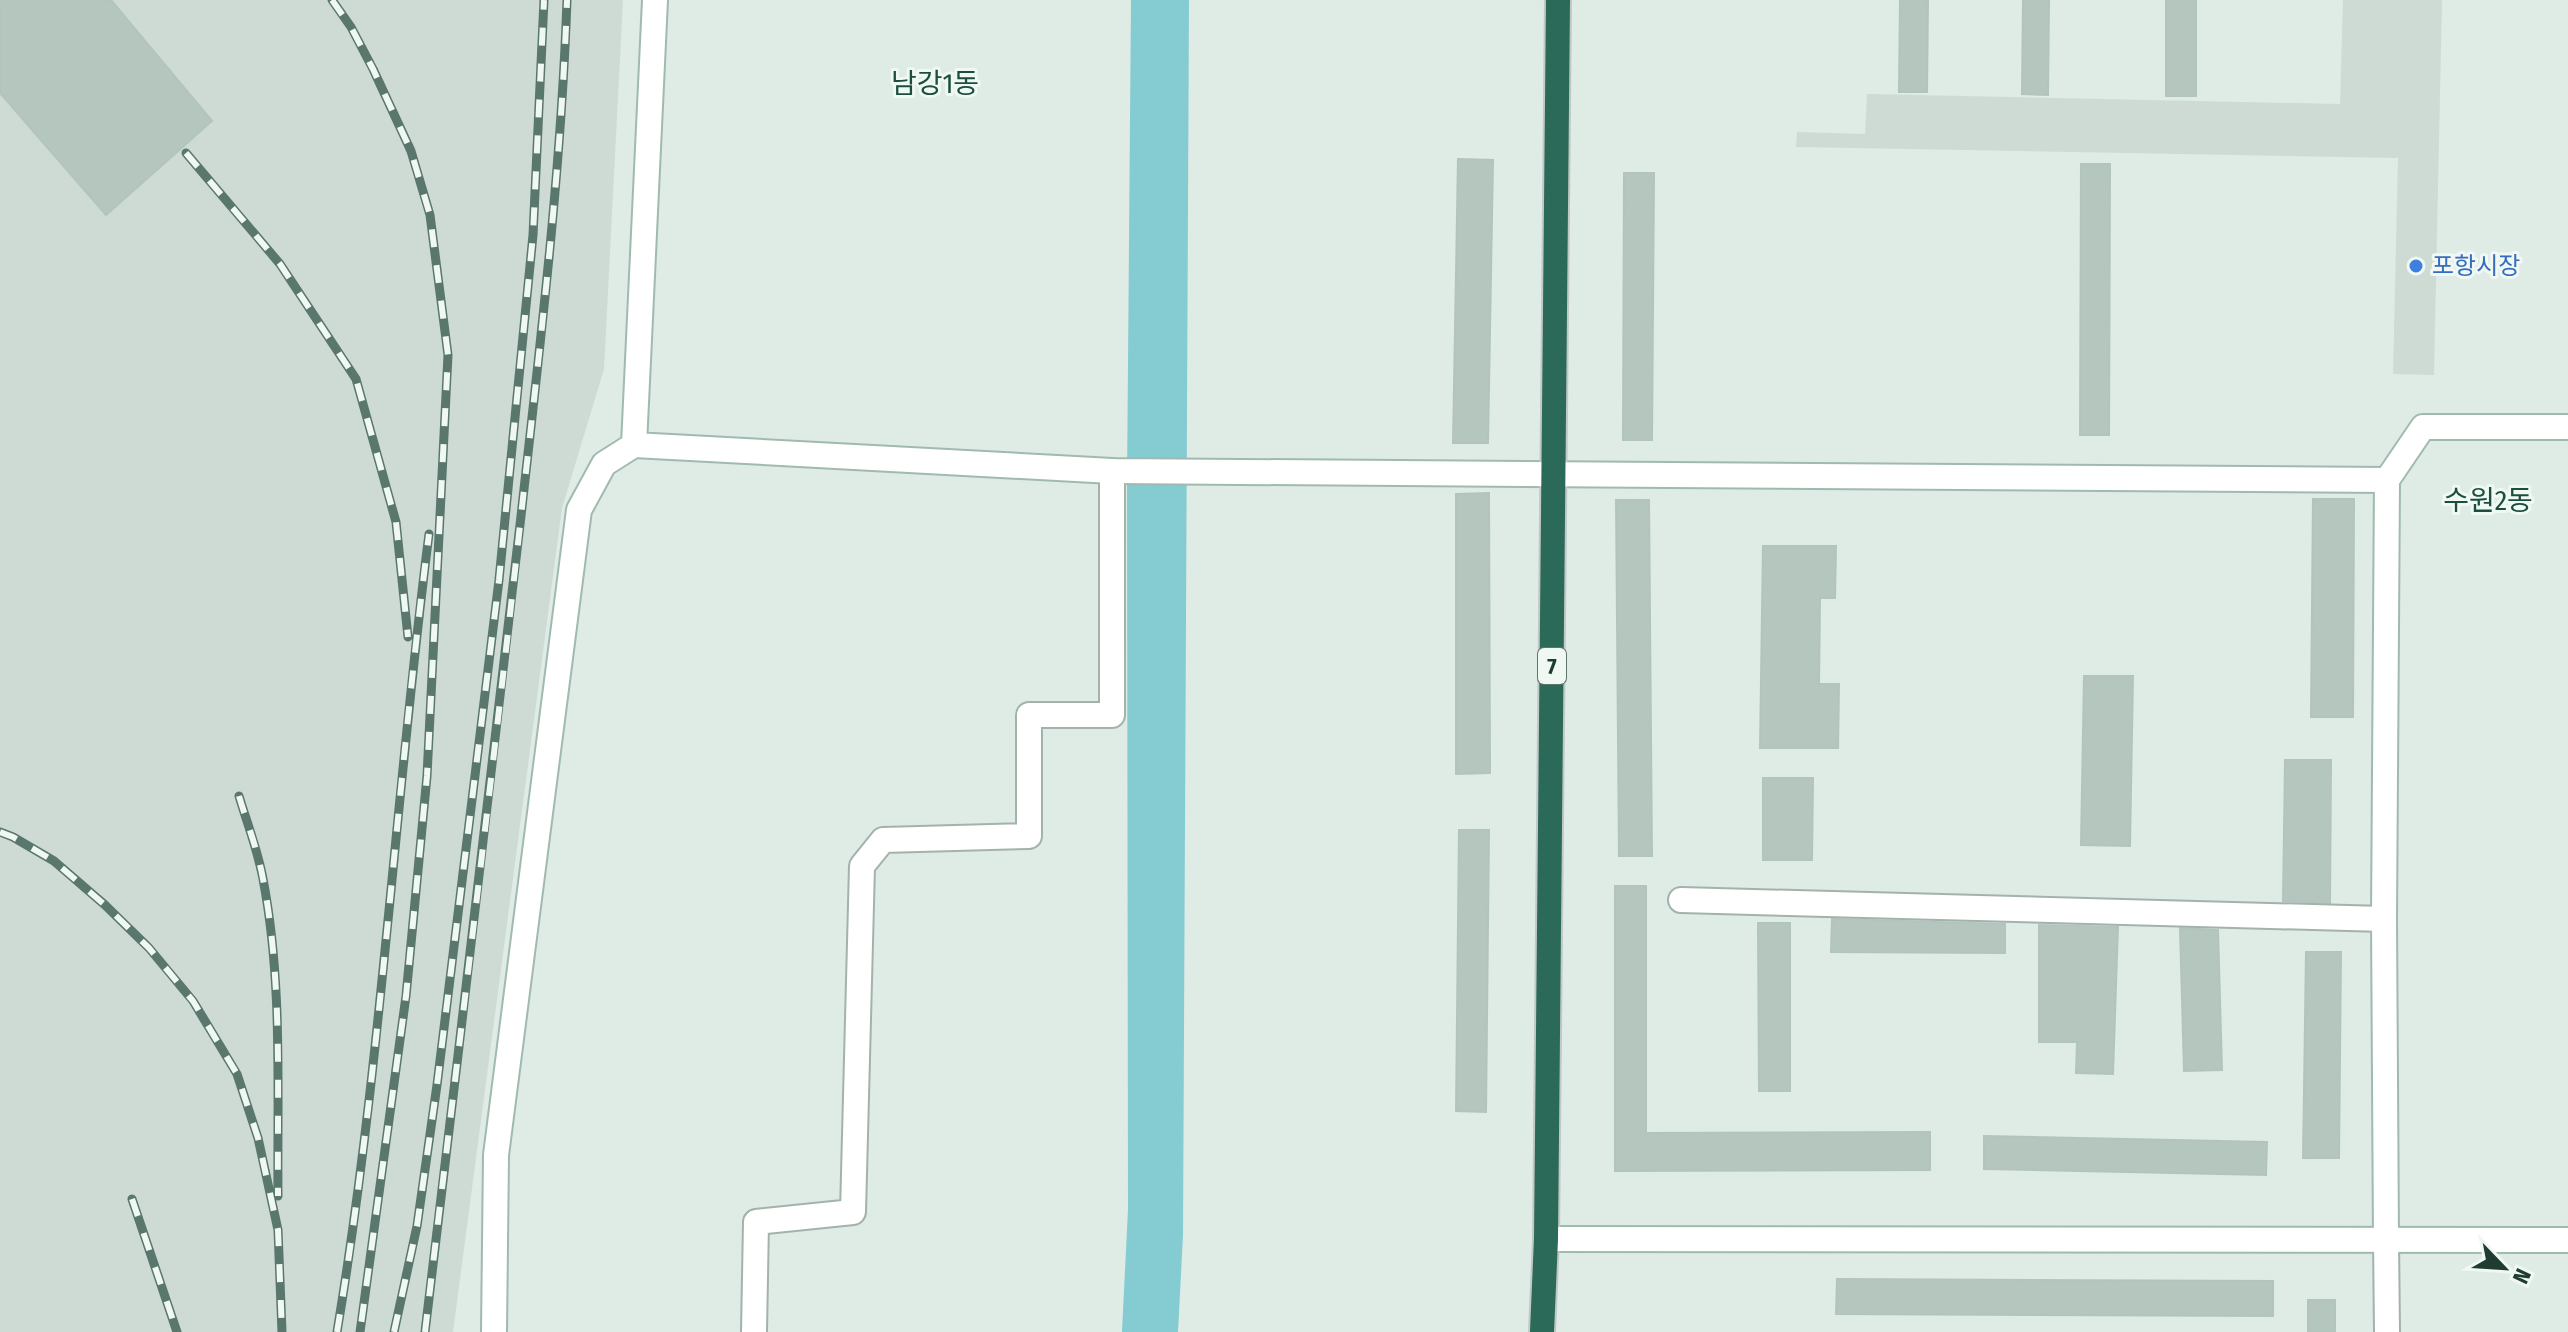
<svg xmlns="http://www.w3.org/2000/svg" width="2568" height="1332" font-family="'Fira Sans Condensed','Noto Sans KR',sans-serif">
	<rect width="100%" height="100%" fill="#dfebe5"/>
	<!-- built -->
	<path fill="#cedbd4" d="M0,0H623L604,369L562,508L453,1332H0Z
		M2343,0H2442L2434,375L2393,374L2398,158L1796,147L1797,132L1865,134L1867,94L2340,104Z"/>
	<!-- water -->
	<path fill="#85cbd2" d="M1131,0H1189L1183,1235L1178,1332H1122L1128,1209L1127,484Z"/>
	<!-- building -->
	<path fill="#b5c6be" stroke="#b2c5bc" stroke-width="2" d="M0,0H111L212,121L106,215L0,93Z
		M1900,0H1928L1927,92H1899Z
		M2023,0H2049L2048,95L2022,94Z
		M2166,0H2196V96H2166Z
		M1458,159L1493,160L1488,443H1453Z
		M2081,164H2110L2109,435H2080Z
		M1624,173H1654L1652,440H1623Z
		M1489,493L1490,773L1456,774V494Z
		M2313,499H2354L2353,717H2311Z
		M1616,500H1649L1652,856H1619Z
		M1763,546H1836L1835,598H1820L1819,684H1839L1838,748H1760Z
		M2084,676H2133L2130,846L2081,845Z
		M2285,760H2331L2330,903L2283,901Z
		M1763,778H1813L1812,860H1763Z
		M1459,830H1489L1486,1112L1456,1111Z
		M1615,886H1646V1133L1930,1132V1170L1615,1171Z
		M1832,919L2005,924V953L1831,952Z
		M1758,923H1790V1091H1759Z
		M2039,925L2118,927L2113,1074L2076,1073L2077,1042H2039Z
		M2180,928L2218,930L2222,1070L2184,1071Z
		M2306,952H2341L2339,1158H2303Z
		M1984,1136L2267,1142L2266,1175L1984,1169Z
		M1837,1279L2273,1281V1316L1836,1314Z
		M2308,1300H2335V1332H2308Z"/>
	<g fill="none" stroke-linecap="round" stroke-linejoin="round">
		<!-- street casing -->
		<g stroke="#a2b3ac" stroke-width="28">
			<path id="street" d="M1681,900L2384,919
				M2386,1240L2387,1332
				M754,1332L756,1222L853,1212L862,866L883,840L1029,836V715H1112V471"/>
		</g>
		<!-- secondary casing -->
		<g stroke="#a0baaf" stroke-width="28">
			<path id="secondary" d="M634,445L1112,471L2387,480L2423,427H2568
				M1546,1239L2568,1240
				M2386,1240L2384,919L2387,480
				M494,1332L496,1155L579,510L604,464L634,445L655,0"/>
		</g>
		<!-- highway casing -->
		<g stroke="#c1c8c6" stroke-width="28">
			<path id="highway" d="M1542,1332L1546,1239L1558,0"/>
		</g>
		<!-- street -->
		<use href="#street" stroke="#fff" stroke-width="24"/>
		<!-- secondary -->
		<use href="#secondary" stroke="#fff" stroke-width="24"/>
		<!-- highway -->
		<use href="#highway" stroke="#2b6958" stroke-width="24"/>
		<!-- rail casing -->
		<g stroke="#5a776e" stroke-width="9">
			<path id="rail" d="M332,0L351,27L373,69L411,151L430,215L448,355L427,776L406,996L360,1332
				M186,153L280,264L356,379L396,522L408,637
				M239,796C247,823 258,851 263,879C283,983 277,1090 278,1196
				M0,832L13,837L54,861L105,905L149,948L193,1001L237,1074L258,1138L278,1230L282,1332
				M132,1199L177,1332
				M337,1332C381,1068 395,799 429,534
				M394,1332L417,1226L437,1085L499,580L533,235L544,0
				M425,1332C457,1060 491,788 521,516C540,345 561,173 567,0"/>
		</g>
		<!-- rail -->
		<use href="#rail" stroke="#f0f8f3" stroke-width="6" stroke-dasharray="18" stroke-linecap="butt"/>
	</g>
	<!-- markers -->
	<circle fill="#3f7fe0" stroke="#f0f8f3" stroke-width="3" cx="2416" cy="266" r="8"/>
	<g text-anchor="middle" stroke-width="6" stroke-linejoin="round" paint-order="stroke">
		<!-- shield labels -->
		<rect fill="#f0f8f3" stroke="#5e746c" stroke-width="2" x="1538" y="648" width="28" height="36" rx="6"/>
		<g font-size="22" font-weight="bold" fill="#203c32">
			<text x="1552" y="674">7</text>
		</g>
		<!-- shop labels -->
		<g font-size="24" fill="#366cbe" stroke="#f0f8f3" text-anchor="start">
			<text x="2432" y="274">포항시장</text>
		</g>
		<!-- quarter labels -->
		<g font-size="28" fill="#1b4e3e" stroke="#f0f8f3">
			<text x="935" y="93">남강1동</text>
			<text x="2488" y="510">수원2동</text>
		</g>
	</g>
	<!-- north arrow -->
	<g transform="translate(2504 1268) rotate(115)" stroke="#f0f8f3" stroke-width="6" paint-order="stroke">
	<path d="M0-6L14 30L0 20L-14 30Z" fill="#203c32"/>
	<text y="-12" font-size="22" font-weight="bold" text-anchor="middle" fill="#203c32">N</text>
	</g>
</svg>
